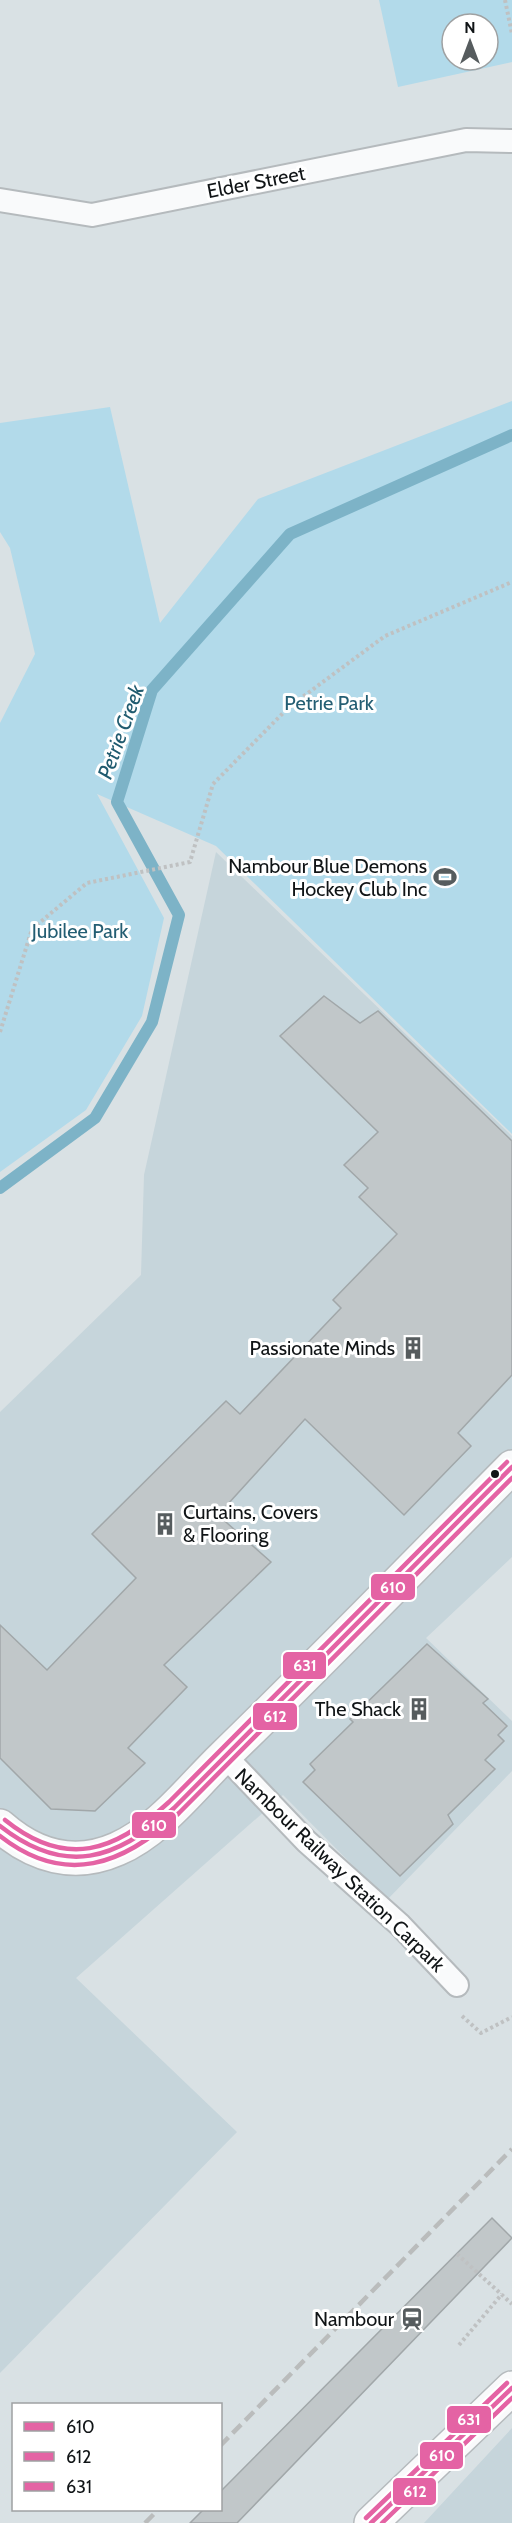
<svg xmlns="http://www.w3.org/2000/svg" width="512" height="2523" font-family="Cabin,sans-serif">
	<rect width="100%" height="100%" fill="#d9e1e4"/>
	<!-- built -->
	<path fill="#c6d5db" d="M216,852L512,1136V1557L426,1638L512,1721V1771L387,1900L283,1795L76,1978L237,2132L0,2373V1412L141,1275L144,1175Z
		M512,2428V2523H424Z"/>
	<!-- green -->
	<path fill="#b2daea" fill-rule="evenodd" d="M379,0H512V62L398,87ZM452,24H488V60H452Z
		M512,401V1134L216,846L97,794L164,918L142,1016L86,1110L0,1172V723L35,654L10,548L0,532V423L110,407L160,623L258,499Z"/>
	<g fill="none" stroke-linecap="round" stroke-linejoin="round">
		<!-- stream -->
		<path stroke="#7db3c7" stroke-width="12" d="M0,1188L95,1118L152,1022L179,915L117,802L152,690L290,534L512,435"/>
	</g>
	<!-- building -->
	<path fill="#c1c7c9" stroke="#a1a7a9" stroke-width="1.5" d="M324,996L360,1023L378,1011L512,1141V1375L458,1433L471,1446L404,1515L305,1419L218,1515L271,1562L164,1665L187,1687L128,1748L145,1763L95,1811L51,1809L0,1758V1625L47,1670L136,1578L92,1534L226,1401L240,1414L341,1308L333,1300L397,1234L359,1197L368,1188L344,1165L378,1132L280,1036Z
		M427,1644L488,1699L483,1703L507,1726L498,1735L504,1741L485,1760L495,1769L448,1815L453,1824L400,1876L303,1782L315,1770L310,1764L353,1722L350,1719Z
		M492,2218L512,2238L237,2523H190L203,2510H220V2492Z"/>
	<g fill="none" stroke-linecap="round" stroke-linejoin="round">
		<!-- service casing -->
		<g stroke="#b5babd" stroke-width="26">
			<path id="service" d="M0,200L92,215L466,140L512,141
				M224,1755L306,1841L400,1925L457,1985"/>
		</g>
		<!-- minor casing -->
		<g stroke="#b5babd" stroke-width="36">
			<path id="minor" d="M371,2523L512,2388"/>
		</g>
		<!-- tertiary casing -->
		<g stroke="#b5babd" stroke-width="36">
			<path id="tertiary" d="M0,1826C34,1856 74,1868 117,1849C159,1831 191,1788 223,1757C321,1662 416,1564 512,1467"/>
		</g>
		<!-- path -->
		<path stroke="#bfc1c2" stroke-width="4" stroke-dasharray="3 3" stroke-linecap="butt" d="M505,0L512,34
			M0,1032L32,929L87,883L190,862L213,784L289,707L385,636L512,582
			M462,2016L481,2033L512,2017
			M457,2254L512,2304
			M459,2345L502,2294"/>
		<!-- service -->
		<use href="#service" stroke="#f9fafb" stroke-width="22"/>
		<!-- minor -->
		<use href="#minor" stroke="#f9fafb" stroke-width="33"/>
		<!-- tertiary -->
		<use href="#tertiary" stroke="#f9fafb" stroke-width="33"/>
		<!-- rail -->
		<path stroke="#babcbc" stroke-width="4.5" stroke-dasharray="12 6" stroke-linecap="butt" d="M220,2446L512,2149
			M145,2523L158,2510"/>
		<!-- bus-1 casing -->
		<g stroke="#fff" stroke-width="9">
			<path id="bus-1" d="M0,1826C65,1877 117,1860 174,1808L512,1467
				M371,2523L512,2388"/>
		</g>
		<!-- bus-2 casing -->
		<g stroke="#fff" stroke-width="9">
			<path id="bus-2" d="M0,1836C65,1887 124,1865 179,1813L512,1478
				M382,2523L512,2398"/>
		</g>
		<!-- bus-3 casing -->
		<g stroke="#fff" stroke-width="9">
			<path id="bus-3" d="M5,1820C66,1869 115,1852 169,1802L507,1462
				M366,2518L507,2383"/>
		</g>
		<!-- bus-1 -->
		<use href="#bus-1" stroke="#e463a4" stroke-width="4.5"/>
		<!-- bus-2 -->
		<use href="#bus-2" stroke="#e463a4" stroke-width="4.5"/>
		<!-- bus-3 -->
		<use href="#bus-3" stroke="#e463a4" stroke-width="4.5"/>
	</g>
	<!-- icons -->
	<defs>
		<g id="stadium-bare" transform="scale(1.8)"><path d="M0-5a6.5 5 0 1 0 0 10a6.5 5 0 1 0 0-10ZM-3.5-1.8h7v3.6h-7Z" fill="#565c5e" stroke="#fff" stroke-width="2.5" paint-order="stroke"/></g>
		<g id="building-bare" transform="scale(1.8)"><path d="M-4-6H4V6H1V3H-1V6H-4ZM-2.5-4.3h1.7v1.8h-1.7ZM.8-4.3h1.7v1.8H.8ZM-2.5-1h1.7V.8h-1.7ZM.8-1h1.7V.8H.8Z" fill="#565c5e" stroke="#fff" stroke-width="2.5" paint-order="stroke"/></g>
		<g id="station-bare" transform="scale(1.8)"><path d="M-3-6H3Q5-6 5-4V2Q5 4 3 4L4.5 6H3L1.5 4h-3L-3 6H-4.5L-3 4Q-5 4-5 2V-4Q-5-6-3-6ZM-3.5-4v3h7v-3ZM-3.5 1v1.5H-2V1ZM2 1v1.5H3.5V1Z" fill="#565c5e" stroke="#fff" stroke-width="2.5" paint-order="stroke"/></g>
	</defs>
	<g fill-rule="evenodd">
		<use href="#stadium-bare" x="445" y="877"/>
		<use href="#building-bare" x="413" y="1348"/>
		<use href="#building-bare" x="165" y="1524"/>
		<use href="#building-bare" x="419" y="1709"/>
		<use href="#station-bare" x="412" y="2319"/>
	</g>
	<!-- markers -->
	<circle fill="#101416" stroke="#fff" stroke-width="2" cx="495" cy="1474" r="5"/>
	<g text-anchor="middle" stroke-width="6" stroke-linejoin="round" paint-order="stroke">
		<!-- street labels -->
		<g font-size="20" fill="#101416" stroke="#fff">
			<text transform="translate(256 182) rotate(-11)" y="7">Elder Street</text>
			<text transform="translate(340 1870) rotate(44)" y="7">Nambour Railway Station Carpark</text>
		</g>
		<!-- park labels -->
		<g font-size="20" fill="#245e73" stroke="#fff">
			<text x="329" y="710">Petrie Park</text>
			<text x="80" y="938">Jubilee Park</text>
		</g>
		<!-- poi labels -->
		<g font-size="20" fill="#101416" stroke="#fff" text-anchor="end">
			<text x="427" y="873">Nambour Blue Demons<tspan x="427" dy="23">Hockey Club Inc</tspan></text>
			<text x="395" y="1355">Passionate Minds</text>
			<text x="183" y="1519" text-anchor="start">Curtains, Covers<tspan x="183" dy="23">&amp; Flooring</tspan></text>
			<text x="401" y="1716">The Shack</text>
			<text x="394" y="2326">Nambour</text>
		</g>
		<!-- water labels -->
		<g font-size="21" font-style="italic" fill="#205b6f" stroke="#fff">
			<text transform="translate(121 732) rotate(-70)" y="7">Petrie Creek</text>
		</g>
	</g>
	<g stroke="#fff" stroke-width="2">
		<rect x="370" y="1573" width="46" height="28" rx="6" fill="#e463a4"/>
		<rect x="282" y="1651" width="45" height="29" rx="6" fill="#e463a4"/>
		<rect x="252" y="1702" width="46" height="29" rx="6" fill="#e463a4"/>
		<rect x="131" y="1811" width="46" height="28" rx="6" fill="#e463a4"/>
		<rect x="446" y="2405" width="46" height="29" rx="6" fill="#e463a4"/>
		<rect x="419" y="2441" width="45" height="29" rx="6" fill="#e463a4"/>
		<rect x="392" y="2477" width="45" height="29" rx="6" fill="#e463a4"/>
	</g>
	<g font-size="16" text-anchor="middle" font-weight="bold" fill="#fff">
		<text x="393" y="1593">610</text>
		<text x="305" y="1671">631</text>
		<text x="275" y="1722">612</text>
		<text x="154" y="1831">610</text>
		<text x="469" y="2425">631</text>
		<text x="442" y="2461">610</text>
		<text x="415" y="2497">612</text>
	</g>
	<!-- legend -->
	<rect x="12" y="2403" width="210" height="108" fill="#ffffff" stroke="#9fa1a2" stroke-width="1.5"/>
	<rect x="24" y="2422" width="30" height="9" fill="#e463a4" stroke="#9fa1a2" stroke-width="1.5"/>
	<text x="66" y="2433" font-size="18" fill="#101416">610</text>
	<rect x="24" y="2452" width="30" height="9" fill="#e463a4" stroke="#9fa1a2" stroke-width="1.5"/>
	<text x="66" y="2463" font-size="18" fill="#101416">612</text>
	<rect x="24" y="2482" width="30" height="9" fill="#e463a4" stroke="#9fa1a2" stroke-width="1.5"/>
	<text x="66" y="2493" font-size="18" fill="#101416">631</text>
	<!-- north arrow -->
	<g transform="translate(470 42)"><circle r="28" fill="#ffffff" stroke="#9fa1a2" stroke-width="1.5"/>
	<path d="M0-4.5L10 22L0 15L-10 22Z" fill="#565c5e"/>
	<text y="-9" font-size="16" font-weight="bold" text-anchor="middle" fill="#101416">N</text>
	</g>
</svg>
